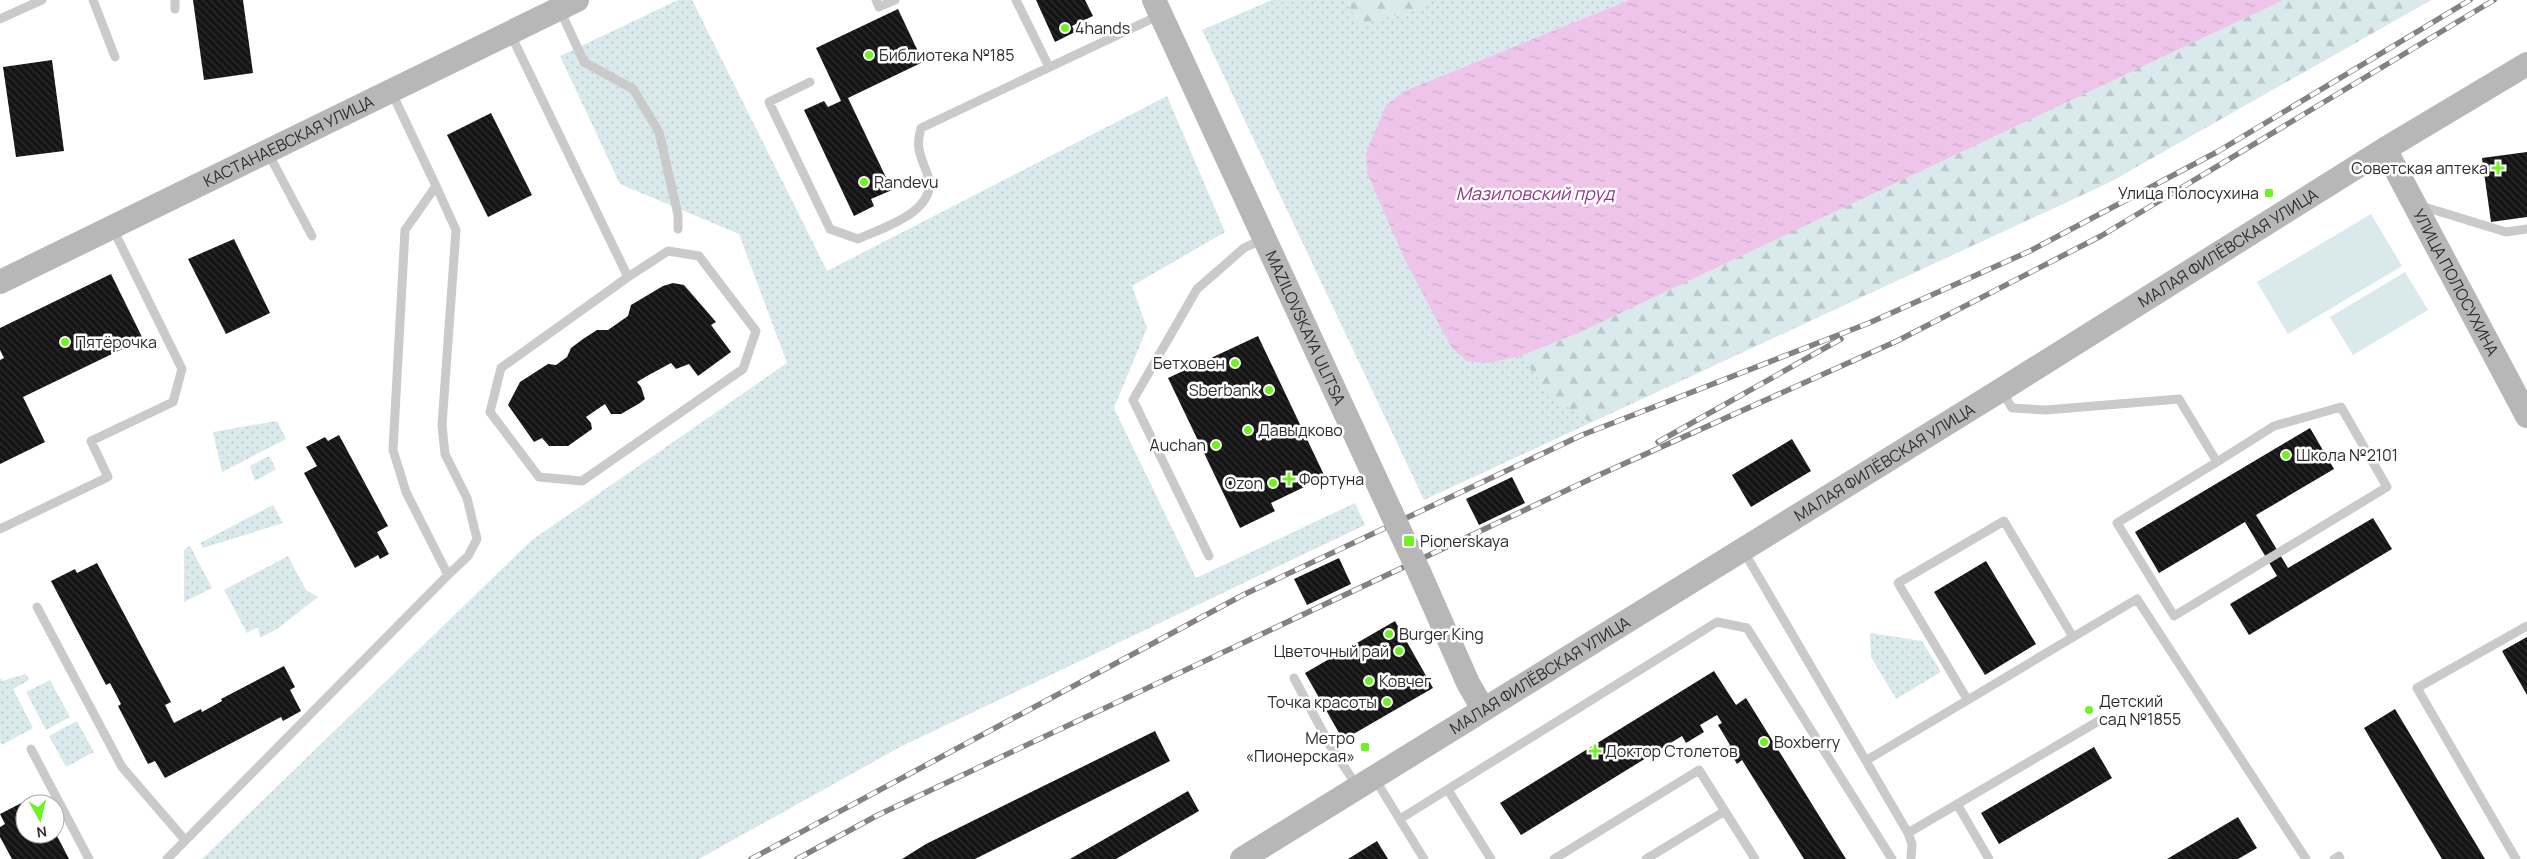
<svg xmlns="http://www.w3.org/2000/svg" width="2527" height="859" font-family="Manrope,sans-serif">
	<defs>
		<pattern id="green-dots" width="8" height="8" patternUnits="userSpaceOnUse" patternTransform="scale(1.25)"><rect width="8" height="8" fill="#d9e9ec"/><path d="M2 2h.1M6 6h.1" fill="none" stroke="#bbc8cb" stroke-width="1.8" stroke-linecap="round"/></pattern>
		<pattern id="forest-firs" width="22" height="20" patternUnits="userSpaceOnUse" patternTransform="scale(1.25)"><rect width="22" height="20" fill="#d9e9ec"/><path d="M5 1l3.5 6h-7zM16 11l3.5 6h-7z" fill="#bbc8cb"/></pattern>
		<pattern id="water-ripples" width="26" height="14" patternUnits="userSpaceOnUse" patternTransform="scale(1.25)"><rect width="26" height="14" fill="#eec4ea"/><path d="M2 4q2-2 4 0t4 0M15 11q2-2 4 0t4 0" fill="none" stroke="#cca9c9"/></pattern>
		<pattern id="building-back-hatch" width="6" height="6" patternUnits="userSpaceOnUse" patternTransform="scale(1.25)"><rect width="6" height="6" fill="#141414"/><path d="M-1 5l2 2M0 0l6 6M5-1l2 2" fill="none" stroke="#2e2e2e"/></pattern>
	</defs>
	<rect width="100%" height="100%" fill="#fff"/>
	<!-- green -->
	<path fill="url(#green-dots)" d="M678,0H692L827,271L1167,96L1225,232L1132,286L1147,328L1114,408L1196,578L1355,503L1365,525L900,747L699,859H202L532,540L787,363L739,234L620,184L560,56Z
		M1272,0H1629L1407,90L1452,348L2283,0H2431L2110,182L1424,500L1202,30Z
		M277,421L286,439L222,472L213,432Z
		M269,456L276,469L255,481L250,466Z
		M273,505L283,523L203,548L200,543Z
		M190,546L212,588L184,602V550Z
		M288,556L306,590L318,597L277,629L260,638L258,627L247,633L224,590Z
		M1870,633L1922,641L1941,672L1896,699L1871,657Z
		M26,674L29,680L13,689L33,728L2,745L0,741V677L2,681Z
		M50,680L70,717L46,730L26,692Z
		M77,721L94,752L66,767L49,736Z"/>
	<!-- forest -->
	<path fill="url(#forest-firs)" d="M1272,0H1436L1413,11L1360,24L1344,0L1264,3Z
		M2283,0H2431L2110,182L1590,422L1555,399L1520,356L1580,332Z"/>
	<!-- pitch -->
	<path fill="#d9e9ec" d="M2371,214L2402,266L2288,334L2257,282Z
		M2405,272L2428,310L2353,355L2330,317Z"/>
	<!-- water -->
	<path fill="url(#water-ripples)" d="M1629,0H2283L1580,332L1520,356L1489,363L1467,361L1452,348L1406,262L1367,173L1366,153L1386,105L1407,90Z"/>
	<!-- building -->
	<path fill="url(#building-back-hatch)" d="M193,0H243L253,73L204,80Z
		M1036,0H1085L1093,16L1072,26L1075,32L1055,42Z
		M898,9L923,62L848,98L892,190L871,199L874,206L854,216L804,110L824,101L828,107L841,101L816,48Z
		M52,60L64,151L16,157L3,67Z
		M491,113L532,195L488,217L447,135Z
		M2527,152V217L2491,222L2482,158Z
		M234,239L270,313L226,334L188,259Z
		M111,274L143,339L23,397L45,442L0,464V360L4,358L0,350V328Z
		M673,283L684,285L716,322L711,325L731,352L698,376L689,364L676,369L671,363L647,376L637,382L641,387L645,399L640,403L621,414H611L605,404L586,417L591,423L592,429L568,446H549L542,438L534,442L508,405L520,382L548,364L556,365L567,357L571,348L583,339L597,330H608L628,316L631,305L663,286Z
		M1258,336L1325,477L1271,503L1275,511L1240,528L1168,378Z
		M2310,428L2334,469L2256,515L2288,568L2373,518L2392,549L2249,635L2230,604L2277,576L2245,522L2159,573L2135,532Z
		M339,435L388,526L377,532L389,554L380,559L378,555L355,568L304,473L317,466L306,447L325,437L328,441Z
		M1792,439L1811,471L1751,507L1732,475Z
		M1512,477L1525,503L1479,525L1466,499Z
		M1339,558L1351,584L1307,605L1294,579Z
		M1986,561L2036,644L1985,675L1934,592Z
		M97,563L171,702L165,705L174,723L201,709L202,712L222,701L221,699L284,666L295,687L290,690L301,711L283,721L281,717L165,778L155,761L148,764L118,706L121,704L110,683L106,685L51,581L75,569L77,573Z
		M1395,621L1433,688L1343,740L1305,673Z
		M2527,637V695L2502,651Z
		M1714,671L1736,705L1746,698L1846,859H1804L1742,760L1737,764L1727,747L1730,745L1718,725L1722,723L1717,715L1700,725L1704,732L1686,743L1682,736L1521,835L1500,803Z
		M2395,709L2485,859H2442L2364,728Z
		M1155,731L1170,761L975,859H902L926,844Z
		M2094,747L2112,778L1999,844L1981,813Z
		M1188,791L1199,811L1116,859H1070Z
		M35,796L40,804H25V834H56L69,859H12L0,837V827L5,824L0,814Z
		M2238,817L2257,848L2238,859H2167Z
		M1377,841L1388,859H1348Z"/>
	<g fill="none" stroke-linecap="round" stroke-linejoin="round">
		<!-- lane -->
		<path stroke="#cacaca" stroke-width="9" d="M93,0L115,57
			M175,0V9
			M876,0L879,7L895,0
			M1016,0L1049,67
			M560,10L584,62L633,89L659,132L678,215V229
			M0,19L42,0
			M510,33L628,277L668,251L699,256L756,331L743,369L582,481L539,477L490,412L501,368L628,277
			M810,82L769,102L830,229L858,239C882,228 939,211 928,176C921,156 915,149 921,128L1160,15
			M267,151L312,236
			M436,186L456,230L442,425L445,454L467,498L477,539L468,556L448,575
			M2418,205L2506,232L2527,229
			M2001,390L2012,408L2046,410L2179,399L2217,462L2274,426L2341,407L2387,487L2174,616L2117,523L2217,462
			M0,529L108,477L91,441L173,402L182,369L112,227
			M1743,550L1908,833L1912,844L1911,859
			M1209,556L1133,400L1197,289L1244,248L1263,239
			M37,607L122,767L185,840
			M1294,678L1331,747L1357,786
			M1967,699L1898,583L2004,521L2073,637
			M31,749L89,859
			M1867,760L2137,599L2306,859
			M1375,779L1424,859
			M1448,790L1491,859
			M1957,804L1989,859
			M1400,819L1717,622L1747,628L1892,859
			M1908,833L2102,719
			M167,859L448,575L406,492L393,450L405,230L436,186L391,91
			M1554,859L1699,770L1755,859
			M1646,859L1725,811
			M2334,859L2339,856L2340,859
			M2516,859L2417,688L2527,626"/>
		<!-- secondary -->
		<g stroke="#b7b7b7" stroke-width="24">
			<path id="s1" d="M1154,0L1391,512"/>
			<path id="s2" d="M2385,149L2527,416"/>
			<path id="s3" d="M0,282L577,0"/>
			<path d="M1420,574L1468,683L1483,709"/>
			<path id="s4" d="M1242,859L2001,390L2385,149L2527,64"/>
		</g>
		<!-- rail casing -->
		<g stroke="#828282" stroke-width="5.5">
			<path id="rail" d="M1658,442L1841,339
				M751,859L1243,595L1582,435L1869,323L2030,251L2217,152L2470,0
				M797,859L878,815L1599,475L1897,341L2101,236L2494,0"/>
		</g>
		<!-- rail -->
		<use href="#rail" stroke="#fff" stroke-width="4" stroke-dasharray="11" stroke-linecap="butt"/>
		<!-- secondary-bridge -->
		<path stroke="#b7b7b7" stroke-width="24" d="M1391,512L1420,574"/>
	</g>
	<!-- markers -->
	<g fill="#70f221" stroke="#fff" stroke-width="2">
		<circle cx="1065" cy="28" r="5"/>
		<circle cx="869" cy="55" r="5"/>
		<path d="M2495.5 160.5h5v5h5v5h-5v5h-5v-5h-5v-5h5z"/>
		<circle cx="864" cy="182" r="5"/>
		<rect x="2264" y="188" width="10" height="10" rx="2.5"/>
		<circle cx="65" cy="342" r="5"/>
		<circle cx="1235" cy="363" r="5"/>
		<circle cx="1269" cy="390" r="5"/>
		<circle cx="1248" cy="430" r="5"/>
		<circle cx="1216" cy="445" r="5"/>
		<circle cx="2286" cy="455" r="5"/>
		<path d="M1286.5 471.5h5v5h5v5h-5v5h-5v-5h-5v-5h5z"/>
		<circle cx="1273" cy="483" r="5"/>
		<rect x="1403" y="535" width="12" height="12" rx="2.5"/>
		<circle cx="1389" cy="634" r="5"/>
		<circle cx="1399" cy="651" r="5"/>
		<circle cx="1369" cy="681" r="5"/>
		<circle cx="1387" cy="702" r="5"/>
		<circle cx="2089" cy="710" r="5"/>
		<circle cx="1764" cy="742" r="5"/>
		<rect x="1360" y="742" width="10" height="10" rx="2.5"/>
		<path d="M1592.5 743.5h5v5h5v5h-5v5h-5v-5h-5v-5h5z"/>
	</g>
	<g text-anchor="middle" stroke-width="5" stroke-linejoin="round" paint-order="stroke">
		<!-- poi labels -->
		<g font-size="16" fill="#2d2d2d" stroke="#fff" text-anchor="start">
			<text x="1075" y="34">4hands</text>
			<text x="879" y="61">Библиотека №185</text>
			<text x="2488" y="174" text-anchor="end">Советская аптека</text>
			<text x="874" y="188">Randevu</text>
			<text x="2259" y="199" text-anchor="end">Улица Полосухина</text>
			<text x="75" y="348">Пятёрочка</text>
			<text x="1225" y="369" text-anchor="end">Бетховен</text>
			<text x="1259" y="396" text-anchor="end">Sberbank</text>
			<text x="1258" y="436">Давыдково</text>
			<text x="1206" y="451" text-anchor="end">Auchan</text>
			<text x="2296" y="461">Школа №2101</text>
			<text x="1299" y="485">Фортуна</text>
			<text x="1263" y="489" text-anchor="end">Ozon</text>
			<text x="1420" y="547">Pionerskaya</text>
			<text x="1399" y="640">Burger King</text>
			<text x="1389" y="657" text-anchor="end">Цветочный рай</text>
			<text x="1379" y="687">Ковчег</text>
			<text x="2099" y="707">Детский<tspan x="2099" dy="18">сад №1855</tspan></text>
			<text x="1377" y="708" text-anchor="end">Точка красоты</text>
			<text x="1355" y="744" text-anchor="end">Метро<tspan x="1355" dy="18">«Пионерская»</tspan></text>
			<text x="1774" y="748">Boxberry</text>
			<text x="1605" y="757">Доктор Столетов</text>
		</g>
		<!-- street labels -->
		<g font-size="16" fill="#2d2d2d" stroke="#fff">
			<text dy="6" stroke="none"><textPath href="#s3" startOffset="321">КАСТАНАЕВСКАЯ УЛИЦА</textPath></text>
			<text dy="6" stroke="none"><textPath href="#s4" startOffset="1160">МАЛАЯ ФИЛЁВСКАЯ УЛИЦА</textPath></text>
			<text dy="6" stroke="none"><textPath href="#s2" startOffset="151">УЛИЦА ПОЛОСУХИНА</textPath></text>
			<text dy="6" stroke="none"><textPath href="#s1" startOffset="361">MAZILOVSKAYA ULITSA</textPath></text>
			<text dy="6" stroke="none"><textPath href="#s4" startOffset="755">МАЛАЯ ФИЛЁВСКАЯ УЛИЦА</textPath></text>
			<text dy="6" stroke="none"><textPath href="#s4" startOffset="350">МАЛАЯ ФИЛЁВСКАЯ УЛИЦА</textPath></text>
		</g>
		<!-- water labels -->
		<g font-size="18" font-style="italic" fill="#95358d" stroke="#fff">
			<text x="1535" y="200">Мазиловский пруд</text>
		</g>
	</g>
	<!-- north arrow -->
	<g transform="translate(40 819) rotate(172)"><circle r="24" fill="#ffffff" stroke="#ababab"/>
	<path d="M0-4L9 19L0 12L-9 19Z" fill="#70f221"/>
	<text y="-8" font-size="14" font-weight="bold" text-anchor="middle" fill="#2d2d2d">N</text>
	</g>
</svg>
